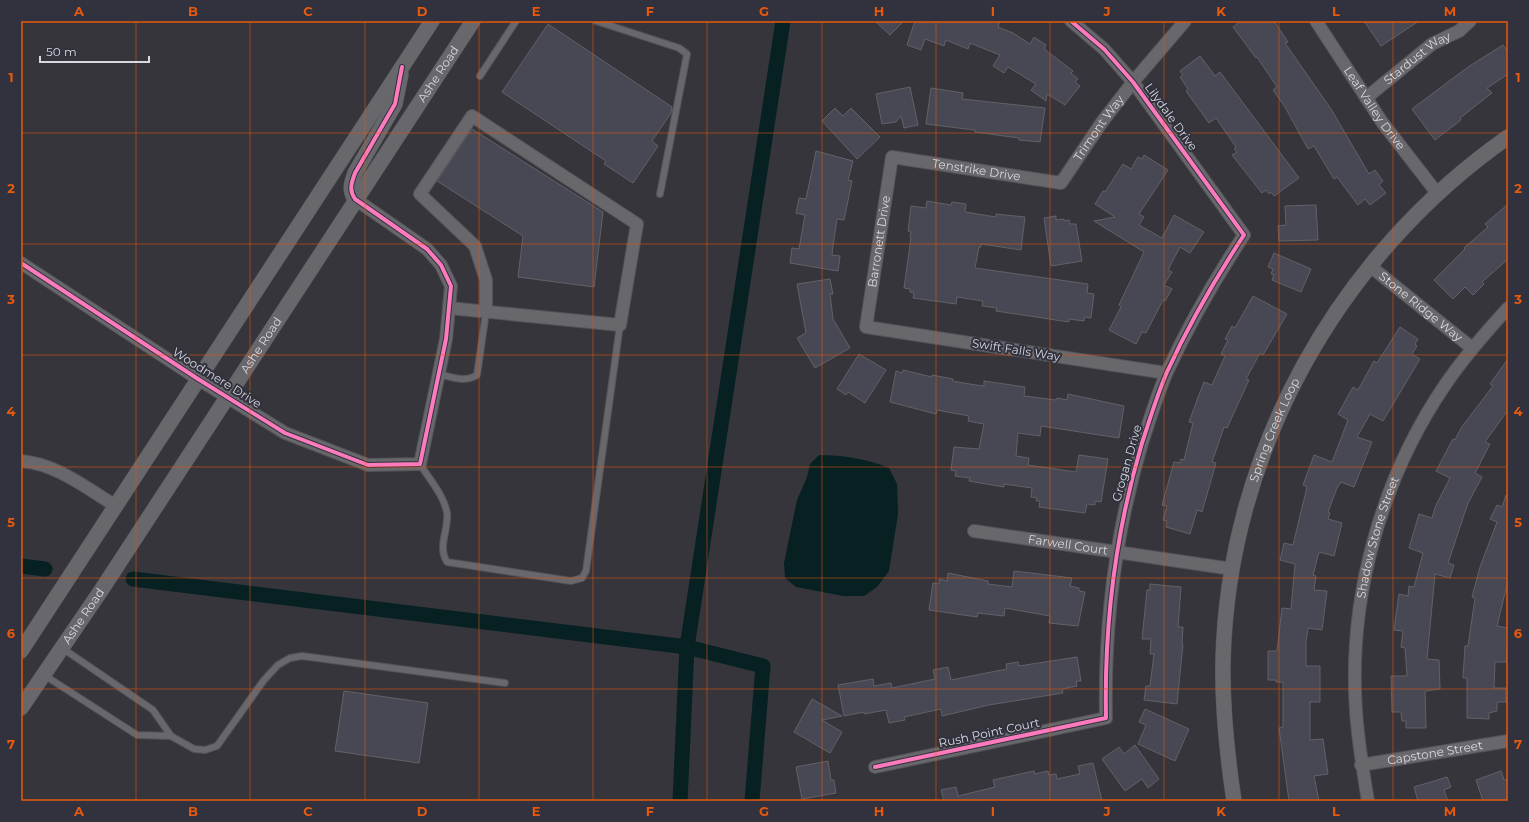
<svg xmlns="http://www.w3.org/2000/svg" width="1529" height="822" font-family="Montserrat,sans-serif">
	<rect width="100%" height="100%" fill="#35353b"/>
	<!-- water -->
	<path fill="#072123" d="M819,455C842,455 868,459 889,468L897,484L898,514L889,571L877,587L864,596H843L796,587L785,578L784,563L797,500L807,477L810,464Z"/>
	<g fill="none" stroke-linecap="round" stroke-linejoin="round">
		<!-- canal -->
		<path stroke="#072123" stroke-width="15" d="M21,566L45,569
			M133,579L687,647L763,666L752,801
			M680,801L687,647L783,21"/>
	</g>
	<!-- building -->
	<path fill="#484854" stroke="#616166" d="M875,21H904L890,35Z
		M915,21H1000L998,27L1013,33L1030,44L1034,37L1046,45L1044,49L1073,71L1071,73L1078,79L1075,82L1080,86L1065,105L1047,94L1046,101L1031,90L1036,84L1008,67L1004,73L993,66L1000,55L970,43L968,49L946,40L944,46L925,39L921,50L907,45Z
		M1241,21H1274L1288,42L1285,43L1331,109L1369,174L1375,170L1383,181L1379,185L1386,193L1370,205L1365,199L1358,205L1337,177L1334,179L1314,146L1308,149L1285,107L1273,90L1277,87L1257,57L1256,58L1233,27Z
		M1364,21H1419L1381,46Z
		M548,24L672,107L671,113L652,141L658,146L633,183L604,164L606,161L502,92Z
		M1503,45L1508,52V74L1487,88L1492,93L1460,118L1461,120L1435,140L1412,109L1468,67Z
		M1200,56L1215,76L1220,72L1299,178L1274,196L1271,192L1269,194L1266,190L1262,193L1232,155L1237,152L1234,149L1236,147L1216,118L1209,123L1186,91L1188,89L1180,77L1183,75L1180,71Z
		M910,87L918,125L904,128L901,116L896,122L882,124L876,94Z
		M931,88L963,93L962,99L1045,108L1040,142L1019,140V138L975,132V130L926,124Z
		M835,108L843,116L851,108L880,137L857,159L822,121Z
		M472,129L603,212L594,287L518,277L523,236L437,181Z
		M816,151L853,161L848,180L852,181L844,220L837,219L833,246L832,255L840,256L838,271L790,263L792,248L799,249L805,215L796,213L799,198L806,199Z
		M1144,155L1168,170L1139,214L1144,217L1139,225L1162,238L1174,215L1204,232L1190,253L1180,247L1168,270L1172,272L1164,285L1172,289L1165,301L1163,300L1146,333L1142,332L1136,344L1109,330L1121,307L1119,305L1144,252L1094,221L1115,217L1095,204L1103,191L1105,192L1123,164L1131,169L1138,157L1142,159Z
		M927,201L951,205L952,202L966,204L965,212L996,217V214L1025,217L1021,250L981,244V247H979L975,268L1088,284L1087,293L1094,294L1091,318L1085,317L1084,321L1069,319V322L996,311L997,308L982,306L983,301L957,297L956,304L913,298L914,293L910,292V289L904,288L911,238H910L911,232L908,231L911,206L926,208Z
		M1508,204V259L1482,282L1484,284L1473,295L1465,287L1453,299L1434,280L1465,249L1464,248L1488,227L1485,224Z
		M1316,205L1318,240L1279,241L1278,226L1286,225L1285,206Z
		M1056,216V220L1064,219V221L1069,220L1070,224H1076L1082,261L1051,266L1044,218Z
		M1274,253L1311,269L1301,292L1272,280L1274,275L1271,274L1273,269L1268,267Z
		M830,279L833,294H830L833,319L850,348L815,368L797,338L806,333L797,284Z
		M1253,296L1287,314L1263,355L1260,353L1246,379L1249,380L1227,428L1224,427L1212,462L1216,463L1202,512L1197,510L1190,534L1166,527L1167,521L1163,520L1167,506L1162,505L1174,462L1180,463L1181,459L1184,460L1193,423L1189,422L1197,400L1204,382L1212,385L1225,356L1221,354L1228,340L1225,339L1232,326L1235,328Z
		M1400,327L1418,339L1415,344L1417,346L1412,354L1420,359L1383,421L1370,414L1357,437L1372,442L1354,487L1341,482L1337,488L1328,512L1330,513L1328,519L1342,523L1334,556L1319,552L1313,575L1316,576L1314,590L1327,591L1322,630L1308,628L1306,643V666H1320V702H1310V740L1323,739L1328,774L1314,776L1319,801H1289L1279,728L1283,727V682H1276V680H1268V651H1277L1282,608L1291,609L1295,564L1280,560L1284,543L1293,545L1307,487L1303,485L1314,455L1332,462L1348,420L1338,414L1353,387L1358,390L1374,361L1377,363Z
		M859,354L886,370L865,403L848,392L846,395L837,389Z
		M1508,359V410L1485,442L1490,444L1475,473L1482,477L1468,503L1448,563L1454,565L1450,578L1435,574L1427,659L1439,660L1440,689L1425,691L1426,728H1406V721H1402L1401,712H1392L1391,676H1407L1405,648L1401,647L1403,631L1394,630L1396,615L1399,594L1408,596L1409,586L1414,587L1423,553L1409,548L1419,514L1432,518L1436,505L1450,478L1436,471L1453,439L1455,440L1461,428L1493,386L1490,384Z
		M903,370L932,377V375L953,379L952,381L976,385L984,386V381L1025,387L1024,396L1056,400L1057,398L1067,400L1068,394L1124,406L1119,438L1041,426L1040,436L1018,433L1016,456L1029,458L1028,465L1076,472L1079,455L1108,459L1101,502L1095,501V505L1087,504L1085,513L1039,507L1040,501H1036L1037,498L1031,497L1032,488L1004,484V487L969,481L970,478L955,476L956,471L951,470L954,447L979,449L984,424L968,421L969,416L937,410L936,414L890,402L896,371L902,373Z
		M1506,495H1508V589H1506L1497,626L1508,628V643L1506,662H1495L1494,688H1506V702H1497V711L1489,713V719L1467,718V678H1463L1465,646H1468L1475,598L1472,597L1480,567L1497,522L1490,519L1497,505L1502,507Z
		M1014,571L1072,578L1070,586L1079,588V591L1085,592L1078,626L1049,623L1050,616L1005,608L1004,616L978,613L977,617L929,610L933,583L939,584V579L947,581L948,573L988,581V584L1012,587Z
		M1150,584L1181,587L1178,627H1183L1182,644H1183L1177,704L1144,700L1146,686H1150L1154,654H1150L1151,639H1142L1147,590H1150Z
		M1077,657L1081,681H1076L1077,686L1062,689L1063,693L989,705L942,716L941,709L904,717L905,720L889,723L886,710L864,714V712L844,716L838,685L873,679L874,686L891,683L892,688L935,679L933,670L948,667L951,680L1007,669L1006,664L1018,662L1019,666Z
		M344,691L428,703L419,763L335,751Z
		M812,699L842,716L822,720L842,732L830,753L794,732Z
		M1145,709L1189,729L1175,761L1138,744L1146,725L1139,722Z
		M1135,745L1159,779L1148,788L1142,779L1125,791L1102,759L1119,747L1124,754Z
		M828,761L831,780H834L836,793L802,799L796,767Z
		M1093,763L1102,801H944L941,790L956,787L958,796L995,787L993,780L1034,771L1035,774L1048,771L1049,775L1056,774L1057,779L1080,774L1078,766Z
		M1501,771L1504,780L1508,779V801H1483L1476,780Z
		M1447,777L1451,787L1444,790L1448,801H1418L1414,787Z"/>
	<g fill="none" stroke-linecap="round" stroke-linejoin="round">
		<!-- service casing -->
		<g stroke="#525258" stroke-width="8">
			<path id="service" d="M596,21L679,48L687,54L660,194
				M480,76L516,21
				M438,374C451,377 465,383 477,375L486,312
				M420,464C429,479 444,495 447,513C449,530 437,546 447,562L571,581L582,578L586,571L620,325
				M62,648L153,710L171,736L194,749L205,750L217,746L264,680L278,665L290,658L302,656L505,683
				M44,675L137,735L171,736"/>
		</g>
		<!-- minor casing -->
		<g stroke="#525258" stroke-width="14">
			<g id="minor">
				<path id="s1" d="M1316,21L1382,122L1437,193"/>
				<path id="s2" d="M1366,98L1432,44L1459,31L1470,21"/>
				<path d="M21,263L198,379L285,433L368,465L420,464L446,339L451,286L441,265L427,249L355,199"/>
				<path id="s3" d="M1370,266L1472,348"/>
				<path d="M449,308L620,325L637,224L472,116L420,194L475,246L486,280V312"/>
				<path id="s4" d="M1166,373L866,327L892,157L1061,183L1102,122L1133,82L1185,21"/>
				<path d="M21,461C57,464 86,488 116,506"/>
				<path id="s5" d="M974,531L1232,569"/>
				<path id="s6" d="M1361,765L1508,741"/>
				<path d="M875,767L1106,718C1104,624 1115,534 1142,443C1150,419 1157,395 1167,372C1189,324 1215,279 1244,235L1133,82L1104,49L1071,21"/>
				<path id="s7" d="M1368,801C1363,771 1358,742 1356,711C1348,598 1381,479 1445,385C1464,357 1485,333 1508,308"/>
			</g>
		</g>
		<!-- tertiary casing -->
		<g stroke="#525258" stroke-width="16">
			<g id="tertiary">
				<path d="M355,199C349,190 351,184 355,173L395,104L401,74"/>
				<path d="M21,651L432,21"/>
				<path id="s8" d="M21,708L102,589L473,21"/>
				<path id="s9" d="M1234,801C1227,754 1222,708 1223,661C1228,452 1338,256 1508,137"/>
			</g>
		</g>
		<!-- service -->
		<use href="#service" stroke="#67676c" stroke-width="6"/>
		<!-- minor -->
		<use href="#minor" stroke="#67676c" stroke-width="12"/>
		<!-- tertiary -->
		<use href="#tertiary" stroke="#67676c" stroke-width="15"/>
		<!-- cycleway casing -->
		<g stroke="#32323e" stroke-width="6">
			<path id="cycleway" d="M21,263L198,379L285,433L368,465L420,464L446,339L451,286L441,265L427,249L355,199C349,190 351,184 355,173L395,104L402,67
				M875,767L1106,718C1104,624 1115,534 1142,443C1150,419 1157,395 1167,372C1189,324 1215,279 1244,235L1133,82L1104,49L1071,21"/>
		</g>
		<!-- cycleway -->
		<use href="#cycleway" stroke="#fd7abc" stroke-width="4"/>
	</g>
	<!-- grid -->
	<path fill="none" stroke="#e8590c" stroke-width="1" stroke-opacity="0.55" d="M136,21V801M250,21V801M365,21V801M479,21V801M593,21V801M707,21V801M822,21V801M936,21V801M1050,21V801M1164,21V801M1279,21V801M1393,21V801M21,133H1508M21,244H1508M21,355H1508M21,467H1508M21,578H1508M21,689H1508"/>
	<g text-anchor="middle" stroke-width="4" stroke-linejoin="round" paint-order="stroke">
		<!-- street labels -->
		<g font-size="12" fill="#d8d8e0" stroke="#32323e">
			<text dy="4" stroke="none"><textPath href="#s2" startOffset="65">Stardust Way</textPath></text>
			<text dy="4" stroke="none"><textPath href="#s8" startOffset="759">Ashe Road</textPath></text>
			<text dy="4" stroke="none"><textPath href="#s1" startOffset="105">Leaf Valley Drive</textPath></text>
			<text transform="translate(1171 117) rotate(54)" y="4">Lilydale Drive</text>
			<text dy="4" stroke="none"><textPath href="#s4" startOffset="713">Trimont Way</textPath></text>
			<text dy="4" stroke="none"><textPath href="#s4" startOffset="561">Tenstrike Drive</textPath></text>
			<text dy="4" stroke="none"><textPath href="#s4" startOffset="390">Barronett Drive</textPath></text>
			<text dy="4" stroke="none"><textPath href="#s3" startOffset="65">Stone Ridge Way</textPath></text>
			<text dy="4" stroke="none"><textPath href="#s8" startOffset="435">Ashe Road</textPath></text>
			<text transform="translate(1016 350) rotate(9)" y="4">Swift Falls Way</text>
			<text transform="translate(217 378) rotate(32)" y="4">Woodmere Drive</text>
			<text dy="4" stroke="none"><textPath href="#s9" startOffset="379">Spring Creek Loop</textPath></text>
			<text transform="translate(1127 463) rotate(-74)" y="4">Grogan Drive</text>
			<text dy="4" stroke="none"><textPath href="#s7" startOffset="267">Shadow Stone Street</textPath></text>
			<text dy="4" stroke="none"><textPath href="#s5" startOffset="95">Farwell Court</textPath></text>
			<text dy="4" stroke="none"><textPath href="#s8" startOffset="111">Ashe Road</textPath></text>
			<text transform="translate(989 733) rotate(-12)" y="4">Rush Point Court</text>
			<text dy="4" stroke="none"><textPath href="#s6" startOffset="75">Capstone Street</textPath></text>
		</g>
	</g>
	<!-- border -->
	<rect width="1529" height="822" fill="none" stroke="#32323e" stroke-width="44"/>
	<!-- scale -->
	<path d="M40 56v6h109v-6" fill="none" stroke="#d8d8e0" stroke-width="2"/>
	<text x="46" y="56" font-size="12" fill="#d8d8e0" stroke="#32323e" stroke-width="3" paint-order="stroke">50 m</text>
	<rect x="22" y="22" width="1485" height="778" fill="none" stroke="#e8590c" stroke-width="1.5"/>
	<g font-size="13" text-anchor="middle" font-weight="bold" fill="#e8590c">
		<text x="79" y="16">A</text>
		<text x="193" y="16">B</text>
		<text x="308" y="16">C</text>
		<text x="422" y="16">D</text>
		<text x="536" y="16">E</text>
		<text x="650" y="16">F</text>
		<text x="764" y="16">G</text>
		<text x="879" y="16">H</text>
		<text x="993" y="16">I</text>
		<text x="1107" y="16">J</text>
		<text x="1221" y="16">K</text>
		<text x="1336" y="16">L</text>
		<text x="1450" y="16">M</text>
		<text x="11" y="82">1</text>
		<text x="1518" y="82">1</text>
		<text x="11" y="193">2</text>
		<text x="1518" y="193">2</text>
		<text x="11" y="304">3</text>
		<text x="1518" y="304">3</text>
		<text x="11" y="416">4</text>
		<text x="1518" y="416">4</text>
		<text x="11" y="527">5</text>
		<text x="1518" y="527">5</text>
		<text x="11" y="638">6</text>
		<text x="1518" y="638">6</text>
		<text x="11" y="749">7</text>
		<text x="1518" y="749">7</text>
		<text x="79" y="816">A</text>
		<text x="193" y="816">B</text>
		<text x="308" y="816">C</text>
		<text x="422" y="816">D</text>
		<text x="536" y="816">E</text>
		<text x="650" y="816">F</text>
		<text x="764" y="816">G</text>
		<text x="879" y="816">H</text>
		<text x="993" y="816">I</text>
		<text x="1107" y="816">J</text>
		<text x="1221" y="816">K</text>
		<text x="1336" y="816">L</text>
		<text x="1450" y="816">M</text>
	</g>
</svg>
